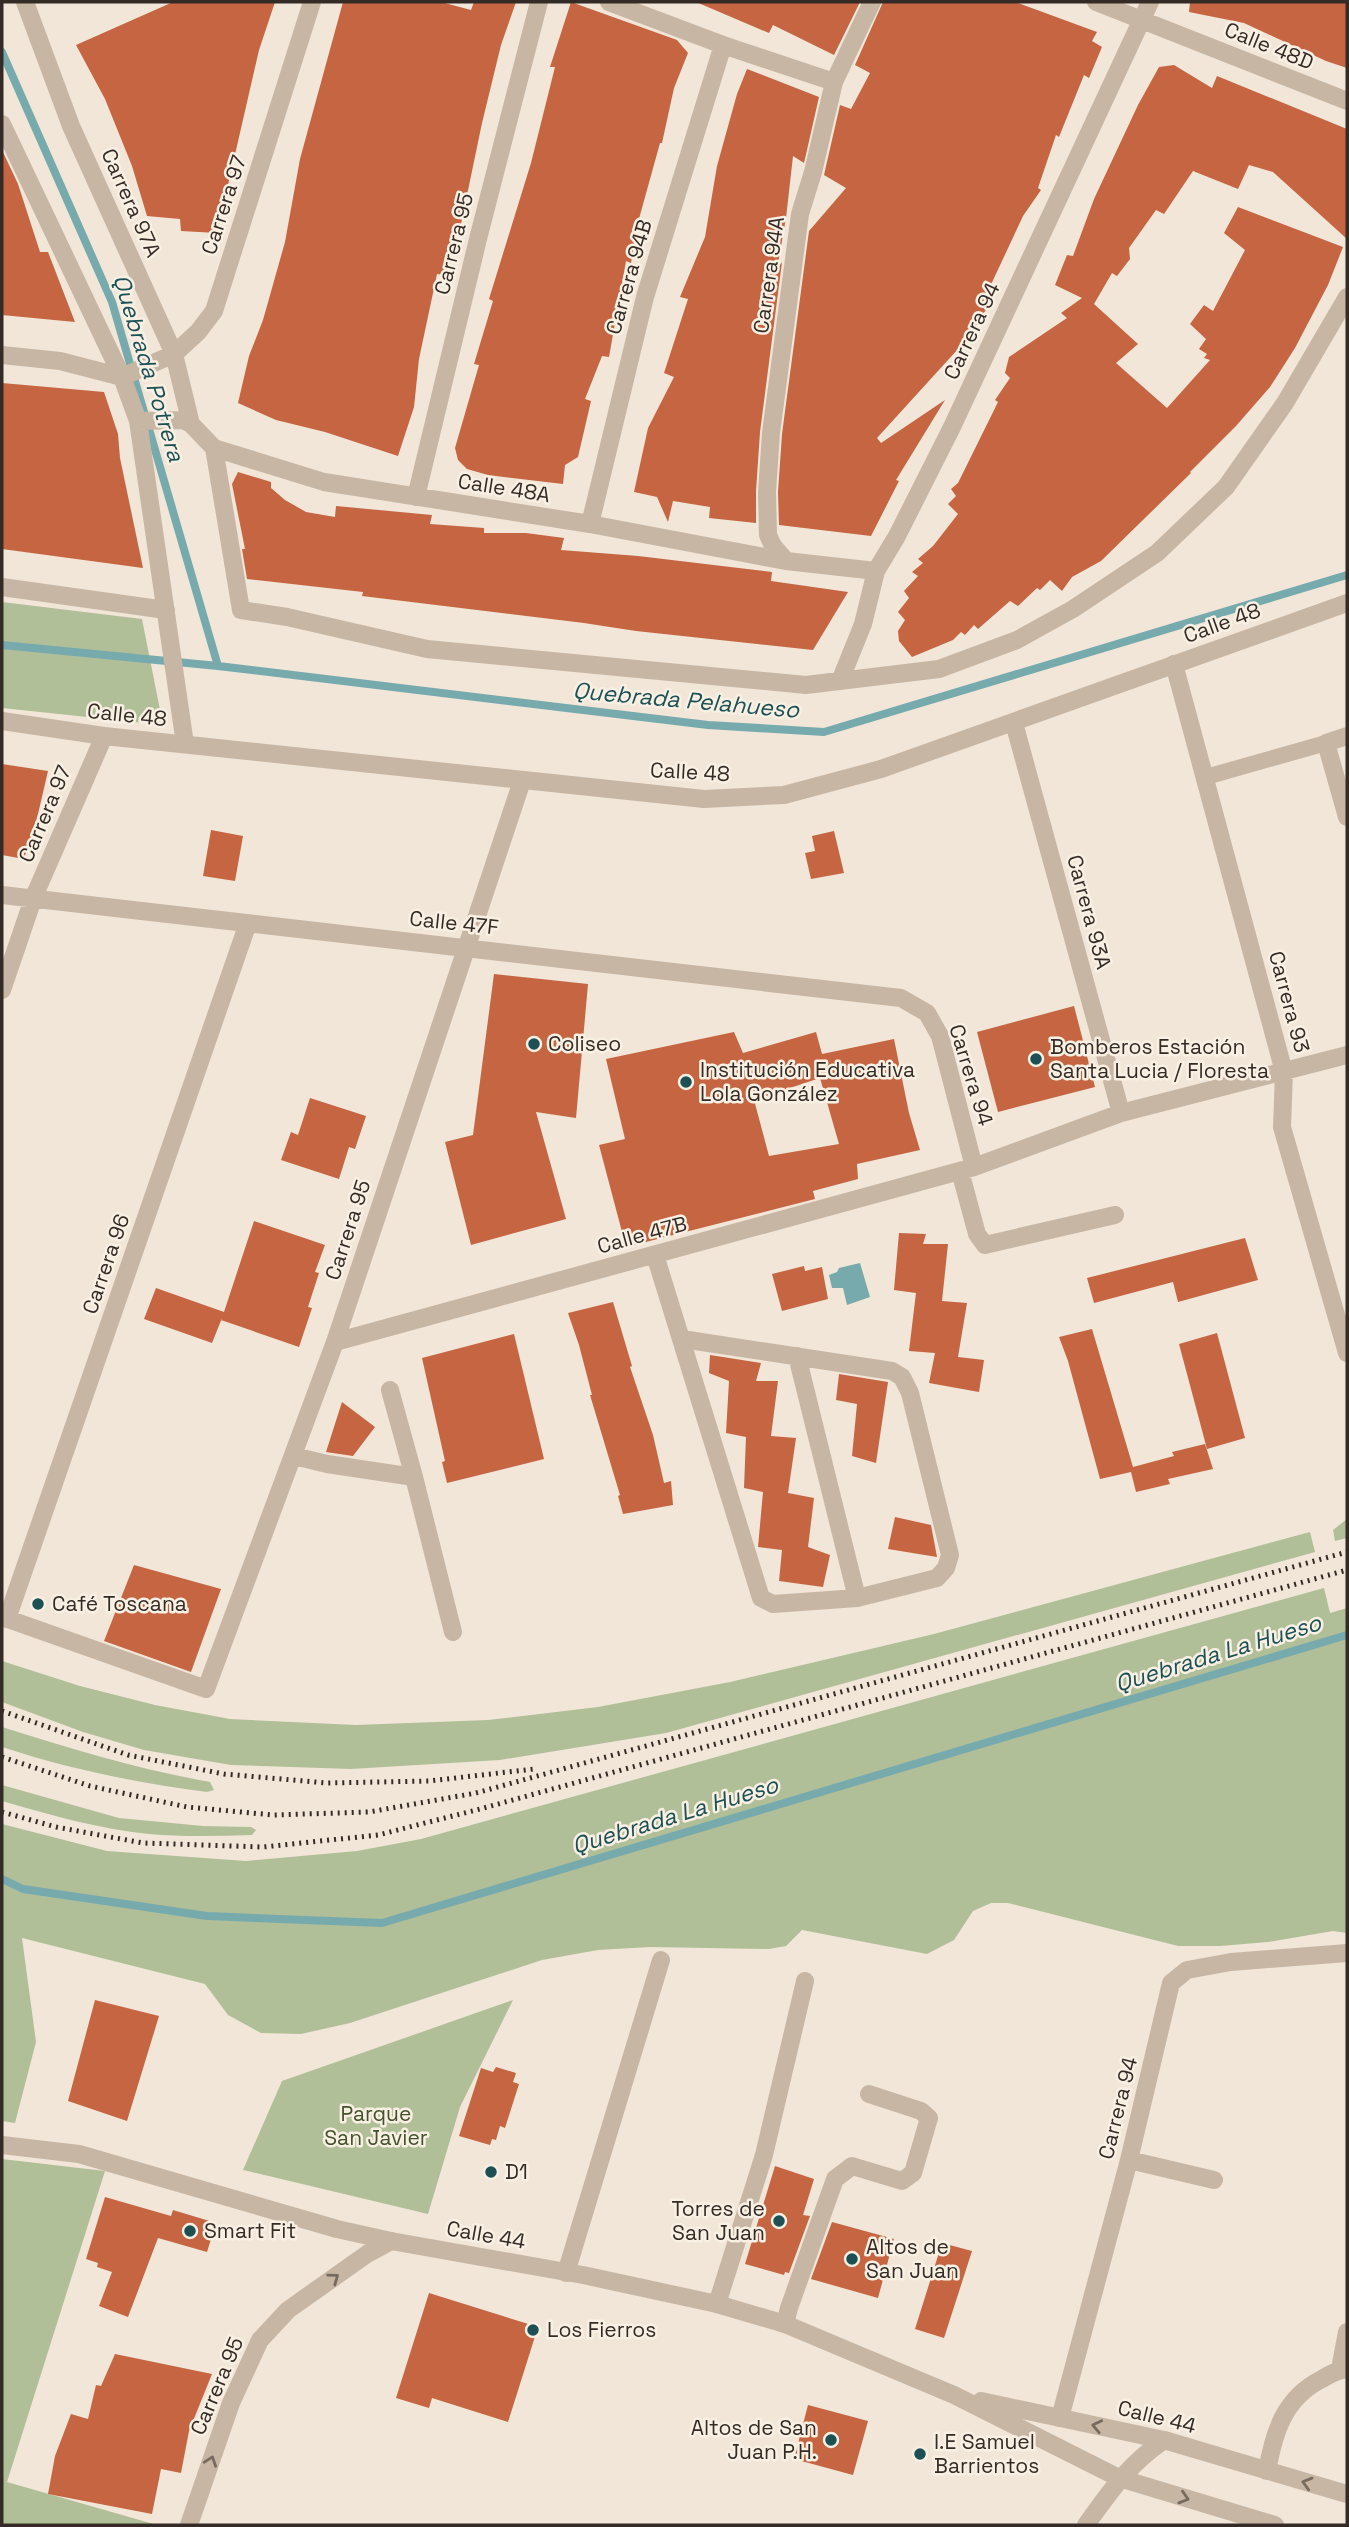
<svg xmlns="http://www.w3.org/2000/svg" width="1349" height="2527" font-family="'Space Grotesk',sans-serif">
	<rect width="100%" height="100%" fill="#f1e6d8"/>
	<!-- green -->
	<path fill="#b1bf98" d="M2,602L142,619L163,725L2,708Z
		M1347,1519V1538L1335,1541L1333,1530Z
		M1310,1532L1315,1552L666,1733L500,1760L351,1769L231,1765L144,1750L83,1732L2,1702V1661L80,1686L155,1705L230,1719L356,1725L488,1720L598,1707L730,1682L934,1634Z
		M1324,1588L1330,1613L1347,1608V1933L1333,1931L1268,1942L1220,1946H1178L1008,1903H991L973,1911L954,1940L927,1954L802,1930L786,1946L769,1949L650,1947L598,1950L542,1960L350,2023L301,2034L261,2033L228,2015L205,1984L22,1938L36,2042L15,2123L2,2121V1824L107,1851L246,1861L357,1851L421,1839Z
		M2,1727C72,1749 137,1769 210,1782L214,1790L207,1792C137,1783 69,1769 2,1747Z
		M2,1785L119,1818L203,1826L251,1827L256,1830L252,1835C218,1836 183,1837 149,1834C99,1829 50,1815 2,1801Z
		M513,2000L460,2107L428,2214L243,2170L282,2081Z
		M2,2159L105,2171L7,2482L157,2525H2Z"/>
	<!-- water -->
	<path fill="#77aaad" d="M860,1263L870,1297L847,1305L843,1288H832L829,1275L837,1272L839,1268Z"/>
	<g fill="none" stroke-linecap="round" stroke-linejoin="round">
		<!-- stream -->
		<path stroke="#77aaad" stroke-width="8" d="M2,52L112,302L218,666
			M2,645L218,666L708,725L824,732L1347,575
			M2,1879L23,1889L207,1916L382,1923L1347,1635"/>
	</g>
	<!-- building -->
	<path fill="#c56541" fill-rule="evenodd" d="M173,2H275L259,50L217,233L181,231L180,219L147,216L132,166L105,99L76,45Z
		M343,2H441L471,10L474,2H516L501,45L482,123L461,224L459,223L445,275L437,274L419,359L414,407L398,456L325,432L276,420L238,403L249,356L263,320L285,242L300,159Z
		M571,2L677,40L688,53L674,88L662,143H660L637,226L631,263L626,261L609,357L602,356L585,399L591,401L578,457L565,465L563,484L488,475L467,469L458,460L455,448L479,365L474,364L493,301L489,299L531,163L555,67H550Z
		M696,2H860L834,55L773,25L769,33Z
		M883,2H1015L1097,32L1092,41L1102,47L1089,78L1084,75L1059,137L1056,135L1038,188L1041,190L1023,216L981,306L987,308L968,338L877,438L881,443L945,400L896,480L899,481L871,536L779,525L778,492L782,434L809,231L846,188L824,175L840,105L851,109L870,73L855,65Z
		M1190,2H1347V68L1326,61L1244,23L1189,12Z
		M1174,65L1212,88L1217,76L1347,129V239L1273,172L1249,165L1238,189L1193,171L1164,214L1156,210L1129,248L1130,259L1117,276L1112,273L1094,304L1138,344L1116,363L1167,408L1210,360L1204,358L1207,354L1199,349L1206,339L1190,324L1204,305L1213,311L1245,250L1224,233L1238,207L1343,247L1328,285L1295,348L1270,387L1236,426L1190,472L1191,473L1101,561L1072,577L1062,591L1050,580L1040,590L1037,588L1018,606L1010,601L978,629L974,625L965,635L961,632L953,640L912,657L899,641L898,631L905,620L898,612L909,598L904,591L918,576L912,572L923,563L918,559L933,546L958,514L948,504L956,496L951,489L958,483L998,402L995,400L1010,378L1005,373L1009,357L1067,318L1061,313L1082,298L1055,285L1067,255L1073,256L1094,199L1138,105L1159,67Z
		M747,69L819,97L804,163L793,156L786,218L777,269L782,262L760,432L756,491V523L709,518L710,507L673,501L668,522L657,497L634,492L648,428L674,377L664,373L688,299L680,297L705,237L717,166L737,94Z
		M2,150L18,184L40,252H48L75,322L2,315Z
		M2,383L104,392L118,434L120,458L143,568L2,549Z
		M238,472L271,482V488L285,500L306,512L335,517L336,506L432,515L430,524L484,528V533H526L564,538L561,550L638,556L772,572L771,581L848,592L813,650L636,631L584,623L362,596L363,592L247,579L242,549H245L232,484Z
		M2,764L48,771L38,814L24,859L2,855Z
		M211,830L243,836L235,881L203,876Z
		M834,831L844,873L811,879L805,853L815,851L812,836Z
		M494,974L588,984L576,1118L536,1112L566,1219L471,1245L445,1142L473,1135Z
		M1074,1006L1095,1087L998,1112L977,1032Z
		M734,1032L743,1053L816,1032L822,1054L894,1039L909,1113L920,1150L857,1164L858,1179L813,1191L815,1199L626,1247L599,1145L625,1139L606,1059ZM820,1078L839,1144L769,1156L754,1100Z
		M310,1098L366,1116L355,1149L349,1147L339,1179L281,1160L291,1132L298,1135Z
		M254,1221L325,1245L315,1272L319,1273L308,1307L312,1308L299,1347L221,1320L222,1318L212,1343L144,1319L156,1288L224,1312Z
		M899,1233L926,1234L923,1244H948L942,1301L967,1303L958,1357L984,1360L979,1392L929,1383L935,1353L909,1351L916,1293L894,1290Z
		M1245,1238L1258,1280L1178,1302L1173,1282L1094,1303L1087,1278Z
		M804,1266L805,1271L822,1267L828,1299L782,1311L772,1274Z
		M613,1302L632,1366L630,1367L653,1435L664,1483L671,1481L673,1505L623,1514L618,1496L620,1495L590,1395H592L579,1345L568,1313Z
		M1092,1329L1133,1467L1174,1456L1172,1452L1205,1444L1213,1469L1168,1479L1170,1484L1136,1492L1131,1472L1100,1479L1068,1361L1059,1337Z
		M1217,1333L1245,1438L1207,1449L1179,1344Z
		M514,1334L544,1459L447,1483L442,1462L445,1461L422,1358Z
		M710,1355L761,1363L756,1381H778L771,1436L796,1438L788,1493L814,1498L808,1547L830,1555L823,1587L779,1581L782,1550L758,1547L763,1492L744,1488L746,1437L726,1433L729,1381L709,1373Z
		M839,1374L888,1382L876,1463L852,1456L857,1404L836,1400Z
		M342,1402L375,1427L353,1456L326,1452Z
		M895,1517L931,1525L937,1557L888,1549Z
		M134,1565L221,1589L191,1672L104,1641Z
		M95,2000L159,2016L127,2121L68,2101Z
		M496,2067L516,2073L513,2082L519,2084L505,2128L500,2126L496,2140L492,2139L490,2145L459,2136L481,2068L493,2072Z
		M775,2166L814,2179L803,2215L810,2216L789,2273L785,2272L784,2275L745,2264Z
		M105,2197L171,2216L173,2210L216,2223L207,2252L158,2238L128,2317L99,2306L112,2272L97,2267L98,2263L86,2259Z
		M832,2222L894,2239L878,2298L811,2279Z
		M942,2243L972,2251L944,2338L915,2329Z
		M429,2293L538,2327L508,2422L432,2398L429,2408L396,2398Z
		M115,2354L212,2374L189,2431L181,2473L161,2469L152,2514L48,2494L55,2456L71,2414L88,2419L96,2385L101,2386Z
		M808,2405L868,2421L853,2475L794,2459Z"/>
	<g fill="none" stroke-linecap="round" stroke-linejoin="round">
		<!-- pedestrian -->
		<path stroke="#c8b6a4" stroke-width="16" d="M1206,777L1326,743"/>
		<!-- minor -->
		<path stroke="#c8b6a4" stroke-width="18" d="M25,2L71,126L174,354L191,424
			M609,2L723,45L834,82
			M1096,2L1347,101
			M2,124L122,377L138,421L185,744
			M2,355L60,361L122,377
			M122,377L174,354L198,332L214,311L312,2
			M138,421L183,420L191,424L214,448L324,482L590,524L786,561L876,571
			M214,448L241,610L287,617L427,649L806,685L939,669L1017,640L1073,609L1157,553L1226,487L1285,403L1347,297
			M416,497L478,239L539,2
			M590,524L645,297L723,45
			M786,561L773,546L768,535L767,492L771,433L800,214L813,172L834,82L872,2
			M2,587L166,610
			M1174,664L1284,1072L1282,1127L1347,1353
			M840,681L863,624L876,571L897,536L952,427L1150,2
			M1014,723L1121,1113
			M1347,736L1326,743L1347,817
			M2,895L901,998L927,1013L940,1036L974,1167L335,1342
			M2,990L33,899L104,736
			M974,1167L1121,1113L1347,1055
			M960,1171L977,1234L985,1245L1115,1215
			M655,1255L761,1598L773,1604L857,1598L937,1578L946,1568L950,1555L910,1393L902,1377L892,1371L682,1339
			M797,1356L857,1598
			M390,1390L414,1477
			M294,1456L327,1464L414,1477L453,1632
			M2,1617L206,1689L335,1342L522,781
			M7,1619L248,923
			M1129,2160L1214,2180
			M566,2273L661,1960
			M717,2304L764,2155L805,1981
			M785,2324L789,2308L835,2179L852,2166L902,2181L913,2173L929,2118L921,2111L869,2094
			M1340,2369L1347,2332
			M1060,2418L1129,2160L1171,1983L1187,1970L1231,1962L1347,1953
			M1267,2471C1274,2432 1284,2398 1322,2379C1330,2374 1338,2370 1347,2369
			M189,2525L231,2403L260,2340L288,2310L367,2254L391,2241
			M1086,2525C1111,2490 1128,2465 1164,2440"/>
		<!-- tertiary -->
		<path stroke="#c8b6a4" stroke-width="18" d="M2,721L104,736L704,799L784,795L881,769L1347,603
			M2,2145L79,2154L337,2229L391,2241L583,2275L717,2304L785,2324L954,2395L1119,2478L1275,2525
			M981,2401L1164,2440L1347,2494"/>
		<!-- rail -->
		<path stroke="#342b26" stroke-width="5" stroke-dasharray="2 5" stroke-linecap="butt" d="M2,1711L128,1755L224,1774L327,1783L429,1781L534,1769
			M2,1757L90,1786L187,1807L273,1815L369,1812L476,1793L1347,1552
			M2,1812L56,1827L143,1843L263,1847L378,1835L480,1809L1347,1570"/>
	</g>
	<!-- one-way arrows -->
	<defs><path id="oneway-chevron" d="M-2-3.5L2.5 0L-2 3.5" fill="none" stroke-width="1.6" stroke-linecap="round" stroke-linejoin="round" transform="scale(1.75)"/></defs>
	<g stroke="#776a5f">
		<use href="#oneway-chevron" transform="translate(334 2278) rotate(-36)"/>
		<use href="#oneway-chevron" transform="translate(1097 2426) rotate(-168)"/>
		<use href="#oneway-chevron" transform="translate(211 2461) rotate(-71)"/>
		<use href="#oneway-chevron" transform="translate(1307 2483) rotate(-164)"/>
		<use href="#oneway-chevron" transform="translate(1184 2498) rotate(17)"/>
	</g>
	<!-- markers -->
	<g fill="#1c5055" stroke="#f9f0e4" stroke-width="2.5">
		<circle cx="534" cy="1044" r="7"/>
		<circle cx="1036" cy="1059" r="7"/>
		<circle cx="686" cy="1082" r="7"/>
		<circle cx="38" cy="1604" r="7"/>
		<circle cx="491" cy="2172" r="7"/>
		<circle cx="779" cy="2221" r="7"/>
		<circle cx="190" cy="2231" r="7"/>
		<circle cx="852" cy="2259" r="7"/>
		<circle cx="533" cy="2330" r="7"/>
		<circle cx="831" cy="2440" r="7"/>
		<circle cx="920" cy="2454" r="7"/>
	</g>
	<g text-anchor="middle" stroke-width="5" stroke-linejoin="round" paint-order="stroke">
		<!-- street labels -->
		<g font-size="21" fill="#342b26" stroke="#f9f0e4">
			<text transform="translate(1269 46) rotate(22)" y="7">Calle 48D</text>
			<text transform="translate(131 203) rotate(66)" y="7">Carrera 97A</text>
			<text transform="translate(224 205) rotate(-72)" y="7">Carrera 97</text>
			<text transform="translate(454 244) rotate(-76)" y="7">Carrera 95</text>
			<text transform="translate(769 275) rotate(-82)" y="7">Carrera 94A</text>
			<text transform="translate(629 277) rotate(-74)" y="7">Carrera 94B</text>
			<text transform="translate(972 331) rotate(-65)" y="7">Carrera 94</text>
			<text transform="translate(504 488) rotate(9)" y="7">Calle 48A</text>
			<text transform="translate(1222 623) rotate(-20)" y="7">Calle 48</text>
			<text transform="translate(127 715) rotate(6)" y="7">Calle 48</text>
			<text transform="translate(690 772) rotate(3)" y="7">Calle 48</text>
			<text transform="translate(45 814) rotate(-67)" y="7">Carrera 97</text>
			<text transform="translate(1089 912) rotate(75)" y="7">Carrera 93A</text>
			<text transform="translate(454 923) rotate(6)" y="7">Calle 47F</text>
			<text transform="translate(1289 1002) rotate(75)" y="7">Carrera 93</text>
			<text transform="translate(971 1075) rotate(73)" y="7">Carrera 94</text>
			<text transform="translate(348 1230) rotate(-72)" y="7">Carrera 95</text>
			<text transform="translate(642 1235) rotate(-15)" y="7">Calle 47B</text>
			<text transform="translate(106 1264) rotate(-71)" y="7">Carrera 96</text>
			<text transform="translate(1118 2108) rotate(-76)" y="7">Carrera 94</text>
			<text transform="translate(486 2235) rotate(10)" y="7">Calle 44</text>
			<text transform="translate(217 2386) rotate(-67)" y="7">Carrera 95</text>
			<text transform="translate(1157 2417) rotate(14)" y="7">Calle 44</text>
		</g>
		<!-- poi labels -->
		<g font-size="21" fill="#342b26" stroke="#f9f0e4" text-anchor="start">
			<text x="548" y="1051">Coliseo</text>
			<text x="1050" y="1054">Bomberos Estación<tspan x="1050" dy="24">Santa Lucia / Floresta</tspan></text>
			<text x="700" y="1077">Institución Educativa<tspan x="700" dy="24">Lola González</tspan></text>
			<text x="52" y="1611">Café Toscana</text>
			<text x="505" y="2179">D1</text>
			<text x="765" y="2216" text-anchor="end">Torres de<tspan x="765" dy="24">San Juan</tspan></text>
			<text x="204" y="2238">Smart Fit</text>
			<text x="866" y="2254">Altos de<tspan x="866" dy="24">San Juan</tspan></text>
			<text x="547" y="2337">Los Fierros</text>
			<text x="817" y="2435" text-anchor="end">Altos de San<tspan x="817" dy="24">Juan P.H.</tspan></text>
			<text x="934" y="2449">I.E Samuel<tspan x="934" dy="24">Barrientos</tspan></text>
		</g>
		<!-- park labels -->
		<g font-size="21" fill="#42522a" stroke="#f9f0e4">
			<text x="376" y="2121">Parque<tspan x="376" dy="24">San Javier</tspan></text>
		</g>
		<!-- water labels -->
		<g font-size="23" font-style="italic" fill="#1c5055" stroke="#f9f0e4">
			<text transform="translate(149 368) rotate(73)" y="8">Quebrada Potrera</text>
			<text transform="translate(686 700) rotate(5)" y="8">Quebrada Pelahueso</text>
			<text transform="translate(1218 1653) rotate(-17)" y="8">Quebrada La Hueso</text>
			<text transform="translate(675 1815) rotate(-17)" y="8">Quebrada La Hueso</text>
		</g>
	</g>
	<!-- border -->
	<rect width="1349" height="2527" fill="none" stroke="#342b26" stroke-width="7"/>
</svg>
